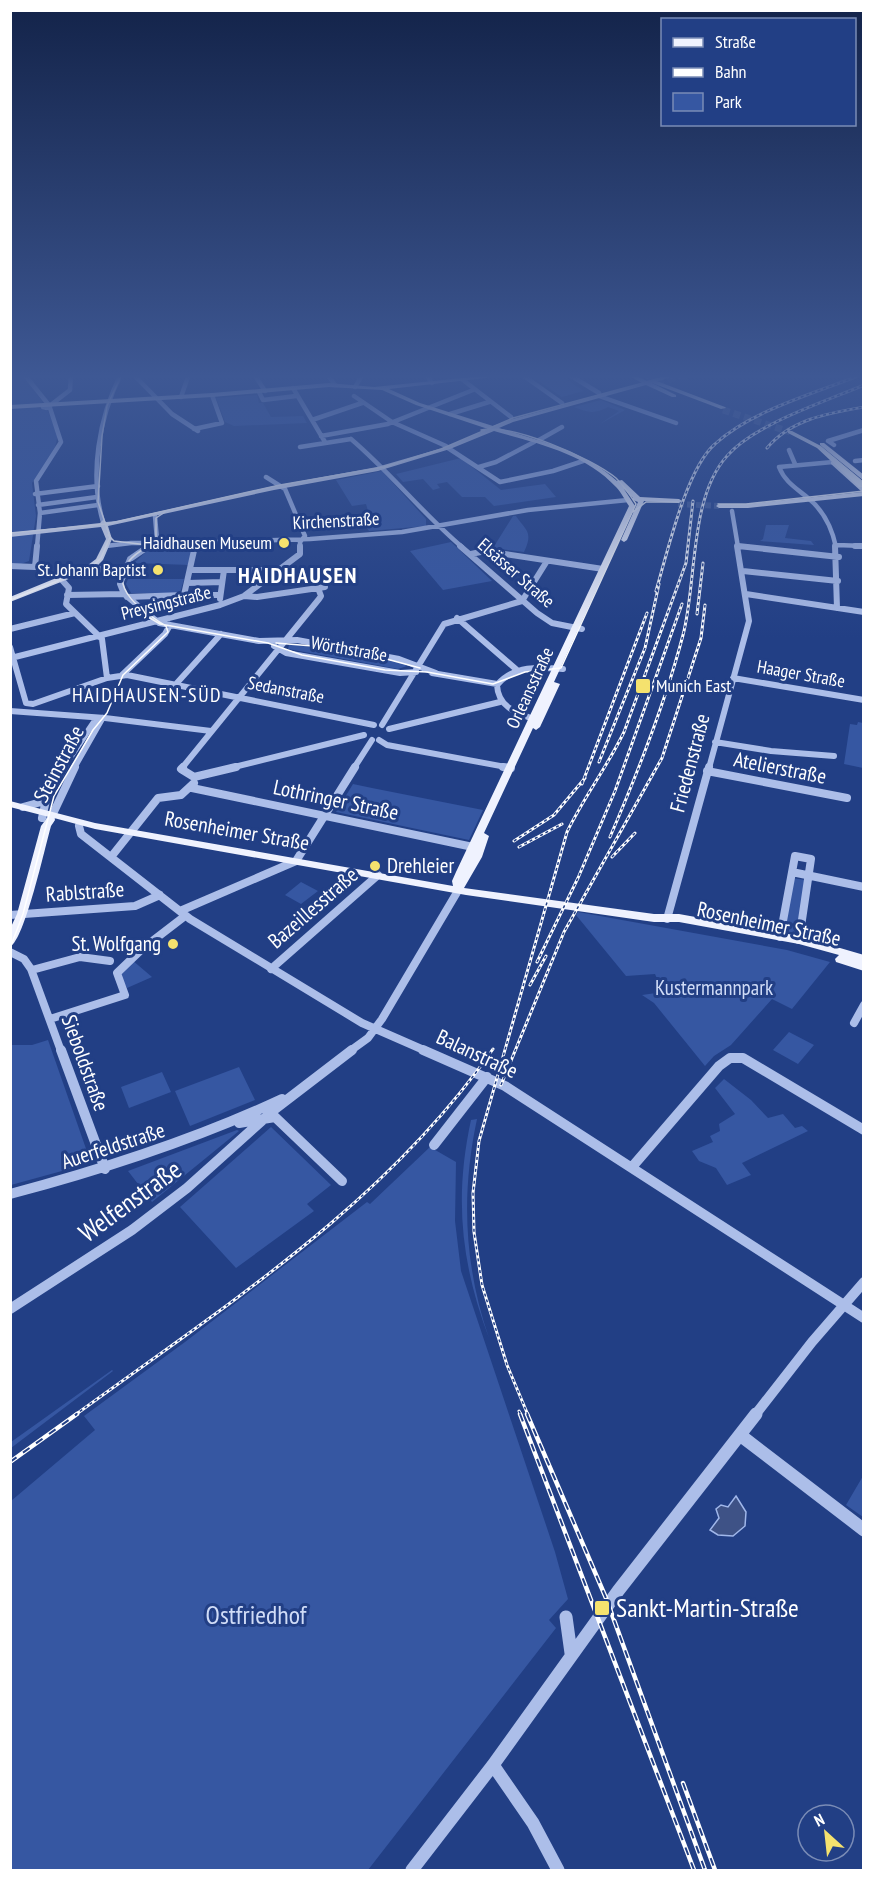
<svg xmlns="http://www.w3.org/2000/svg" width="874" height="1881" font-family="'PT Sans Narrow',sans-serif">
	<rect width="100%" height="100%" fill="#223f85"/>
	<!-- green -->
	<path fill="#3657a2" d="M10,374H21L43,402L36,407L48,411L58,435L55,447L32,483L36,516L29,561L18,565H10Z
		M558,374L581,389L583,391L562,397L534,378Z
		M257,395L259,403H263L271,417L303,416L307,423L234,426L225,422L216,398Z
		M601,400L625,410L600,424L619,411L608,407C595,414 588,413 574,407Z
		M461,458L501,490L545,484L556,497L494,506L485,497H462L447,482L437,484L440,488L433,490L423,479L403,482L396,474Z
		M382,471L426,519V526L369,531L367,528L372,525L366,504L352,506L336,480Z
		M513,516H516C525,530 534,531 524,552L493,548Z
		M766,525H789L785,538L811,541L814,545L760,541L763,539Z
		M451,542L491,580L492,581L443,590L410,551Z
		M153,545H193L190,565L134,563Z
		M128,579H184L180,593H131L126,584Z
		M294,644L402,663L407,666L398,669L288,649L289,645Z
		M858,722L863,723V768L844,764L850,724L857,725Z
		M353,784L372,788L483,810L469,840L336,812Z
		M792,878L806,880L798,933L784,931Z
		M301,882L318,891L301,904L285,895Z
		M578,912L787,950L830,962L792,1009L772,999L731,1045L714,1056L705,1066L654,1003L642,995L663,992L655,974L626,976L576,915Z
		M132,960L152,977L127,988L119,975Z
		M789,1032L814,1045L798,1064L773,1050Z
		M48,1040L91,1163L11,1185V1045H32Z
		M239,1067L255,1100L190,1126L175,1091Z
		M162,1072L171,1092L129,1108L121,1087Z
		M724,1079L751,1100L768,1118L783,1114L795,1128L802,1126L808,1131L742,1163L751,1175L727,1185L716,1168L699,1161L692,1151L713,1142L710,1136L720,1131L719,1124L735,1114L715,1088Z
		M477,1119C461,1194 464,1265 489,1338C461,1264 454,1198 471,1120Z
		M271,1127L331,1185L307,1204L314,1211L236,1268L180,1207Z
		M237,1130L239,1131L152,1202L128,1171Z
		M430,1147L456,1162L455,1221L461,1271L555,1552L568,1599L549,1620L556,1628L368,1870H11V1501L95,1430L84,1416L185,1342L367,1202L370,1204Z
		M112,1370L113,1371L11,1448V1442Z
		M863,1476V1517L846,1505Z"/>
	<!-- water -->
	<path fill="#3e5286" stroke="#a0b7ea" stroke-width="1.5" d="M736,1496L746,1512L745,1526L733,1536L718,1535L710,1530L719,1518L716,1509L721,1505L728,1507Z"/>
	<g fill="none" stroke-linecap="round" stroke-linejoin="round">
		<!-- major-tunnel -->
		<path stroke="#435c97" stroke-width="6" stroke-dasharray="6 3" stroke-linecap="butt" d="M678,504L719,506"/>
		<!-- highway-tunnel -->
		<path stroke="#435c97" stroke-width="7" stroke-dasharray="7 4" stroke-linecap="butt" d="M625,374L659,382L692,374
			M723,410L790,432"/>
		<!-- minor-far4 -->
		<path stroke="#acbee9" stroke-width="4.5" d="M24,374L48,404L43,407L47,408
			M133,374L172,414L198,431
			M254,374L265,391
			M327,374L335,385
			M426,374L432,383
			M521,374L562,403
			M568,374L599,393
			M463,380L511,417
			M355,387L363,374
			M293,388L325,442
			M259,392L263,400L296,396
			M354,396L392,422L446,446
			M599,396L676,423
			M181,397L189,374
			M52,404L70,390L71,374
			M450,414L489,402
			M312,420L362,403
			M194,429L222,423L212,395
			M321,436L388,424L473,390
			M351,439C391,473 422,513 462,547
			M539,440L562,427
			M834,445L828,441L864,430
			M300,447L351,439
			M448,448L500,482L553,471L583,461
			M789,450L795,464
			M855,461L864,460
			M833,462L779,467C785,482 796,488 808,498C823,510 832,528 836,547
			M479,467L496,462L534,442
			M266,477L285,489L305,536L300,542V547
			M35,494L98,486
			M38,505L97,497
			M732,511L738,547
			M40,513L98,505
			M103,522C89,475 99,417 121,374
			M154,543L157,540L155,516
			M188,543L310,539L402,532L528,510L628,500
			M837,545L864,546
			M106,546L131,543H186
			M738,546L749,547
			M37,547L40,513L36,481L61,442L50,408
			M146,547L153,544
			M195,547L196,543"/>
		<!-- minor-far3 -->
		<path stroke="#acbee9" stroke-width="6" d="M149,546L130,559L120,584L124,594L159,623L259,641L297,640L399,659L436,673
			M460,546L537,613L552,623L582,629
			M738,546L839,557
			M835,546L837,608
			M855,546H864
			M471,554L485,551L603,569
			M10,566L35,567L37,546
			M89,569L124,570
			M190,570H279
			M743,571L838,581
			M61,579L69,588L66,604L102,639L107,678
			M187,583L222,582
			M746,594L864,612
			M67,595L124,594
			M184,595H220
			M244,596L257,597L325,587
			M127,597L184,595L195,546
			M220,599L224,570
			M457,618L517,670
			M10,629L75,613
			M274,646L286,653L400,673L416,672
			M10,647L26,703
			M15,657L220,605L244,596L300,554V546
			M432,673L497,684
			M122,675L165,634L170,625
			M733,678L864,700
			M176,684L221,634
			M26,703L33,704L107,678L127,675L374,725
			M10,711L105,718L211,731
			M539,721C520,714 498,709 497,685C514,665 539,667 563,669
			M382,725L444,624L522,601L547,561
			M389,729L500,702
			M379,740L387,745L511,768
			M715,742L771,751L834,756
			M63,768L94,722L102,718
			M74,768L102,719
			M182,768L319,599L321,596L318,588
			M230,768L364,735
			M354,768L372,740
			M709,768L749,621L737,546"/>
		<!-- minor-far2 -->
		<path stroke="#acbee9" stroke-width="8" d="M183,767L181,769L194,777
			M503,767L511,768
			M707,771L847,798
			M194,777L236,767
			M192,788L473,847
			M23,807L45,801
			M42,818L47,796L64,767
			M50,820L75,767
			M79,826L81,834L190,919L362,1023L426,1051
			M111,857L158,798L181,795L194,783
			M792,872L864,887
			M180,911L296,861L355,767
			M10,915L135,906L160,895
			M667,919L709,767
			M780,937L795,856L811,859L799,940
			M10,952L24,959L31,969L61,1051
			M271,969L378,875
			M32,970L80,957L110,961
			M50,1019L125,995L117,973L142,949L185,916
			M854,1023L864,1005
			M350,1051L368,1038L382,1019L459,889"/>
		<!-- minor-far1 -->
		<path stroke="#acbee9" stroke-width="10" d="M61,1050L105,1169
			M423,1050L505,1086L864,1318
			M239,1123L275,1117L342,1181
			M434,1145L487,1077
			M632,1167L719,1066L730,1058H743L864,1130
			M10,1194C104,1169 194,1140 282,1099
			M10,1309L132,1230L187,1188L275,1109L352,1050
			M755,1415L812,1342L864,1282"/>
		<!-- minor -->
		<path stroke="#acbee9" stroke-width="13" d="M740,1435L864,1530
			M566,1617L571,1653
			M493,1765L533,1823L558,1870
			M412,1870L493,1765L618,1591L756,1414"/>
		<!-- major -->
		<path fill="#eff2fe" fill-rule="evenodd" d="M501,374H522L389,389L420,403L493,426L509,420L642,383L626,374H633L647,381L672,374H681L652,383L676,395V397H672L646,385L513,422L499,428C541,441 584,451 617,481L622,480L640,497L679,499L682,501L679,503L644,501L627,540L624,542L621,540L638,502L633,500V498L624,489L635,506L554,682L560,684L540,727L536,730L533,728L484,833L489,836L482,857L464,888L654,914H679L799,936L864,955V963L860,962L864,963V971L836,962L835,959L839,955L799,944L679,922H654L466,895L95,829L54,818L55,820L51,826C45,847 25,939 10,947V929L17,914L41,826L47,818L49,817L10,807V801L95,823L453,886L452,881L456,872L629,506C625,500 621,492 616,487C585,453 536,443 494,431L450,449L378,471L274,490L108,526L112,539L103,560L94,569L10,602V597L88,565L96,559L106,539L101,527L10,537V533L100,523L103,520L106,522L117,521L274,486L377,467L446,447L488,429L416,405L382,390L329,387L212,397L10,409V405L212,393L329,383L374,387Z
			M820,443H824L864,475V481L820,445Z
			M833,461L864,487V496L748,508H719L716,506L719,504H748L862,492L831,464V462Z"/>
		<!-- highway -->
		<path fill="#fff" fill-rule="evenodd" d="M654,380L725,407L726,408L721,409L652,383V381Z
			M788,431H792L821,446L864,482V487H859L817,448L788,433Z"/>
		<!-- tram -->
		<path stroke="#fff" stroke-width="1.5" d="M718,504H746L864,491
			M633,512L646,502H678
			M10,533L106,524L280,485L384,467L441,449L513,418L676,374
			M108,535L114,541L148,545
			M10,600L92,567L101,558L110,537L98,502L102,436L107,406L122,374
			M145,615L160,624L268,643L302,655L385,670L427,672L493,684L525,672L561,668L636,504C630,495 624,486 616,478C592,458 511,423 481,430
			M276,643L349,649L420,668
			M10,948L23,914L54,796L93,730L107,713L123,675L168,632L166,626C145,613 107,589 129,561C137,551 147,548 156,541V518L165,512"/>
		<!-- rail-far1 casing -->
		<g stroke="#fff" stroke-width="3">
			<path id="rail-far1" d="M767,448C791,419 829,413 864,407
				M656,591C667,554 686,469 715,444C752,410 816,393 863,374
				M697,614L703,563
				M599,762L645,648L659,584
				M582,784L647,613
				M610,837C638,772 665,704 683,635C697,582 689,498 727,456C755,424 824,402 864,385
				M514,841L554,815L585,778
				M519,847L562,824
				M612,857L635,833
				M537,962L578,878L615,791L682,604
				M530,985L546,956
				M501,1085L564,932L662,758L701,638L705,605
				M519,1411L521,1415
				M75,1415C226,1305 385,1204 493,1049
				M528,1415L507,1365L482,1285L474,1232L473,1193L479,1141L567,832C584,797 607,767 624,732L686,563L693,501"/>
		</g>
		<!-- rail casing -->
		<g stroke="#fff" stroke-width="4.5">
			<path id="rail" d="M520,1414L694,1870
				M527,1414L606,1598L705,1870
				M10,1462L77,1414
				M683,1783L715,1870"/>
		</g>
		<!-- rail-far1 -->
		<use href="#rail-far1" stroke="#223f85" stroke-width="1.5" stroke-dasharray="3" stroke-linecap="butt"/>
		<!-- rail -->
		<use href="#rail" stroke="#223f85" stroke-width="2" stroke-dasharray="8" stroke-linecap="butt"/>
	</g>
	<!-- sky -->
	<linearGradient id="sky" x2="0" y2="1"><stop stop-color="#132349"/><stop offset="0.59" stop-color="#3e5894"/><stop offset="1" stop-color="#3e5894" stop-opacity="0"/></linearGradient>
	<rect width="874" height="638" fill="url(#sky)"/>
	<!-- markers -->
	<g fill="#f5e26e" stroke="#223f85" stroke-width="2">
		<circle cx="284" cy="543" r="6"/>
		<circle cx="158" cy="570" r="6"/>
		<rect x="635" y="678" width="16" height="16" rx="3"/>
		<circle cx="375" cy="866" r="6"/>
		<circle cx="173" cy="944" r="6"/>
		<rect x="594" y="1600" width="16" height="16" rx="3"/>
	</g>
	<g text-anchor="middle" stroke-width="6" stroke-linejoin="round" paint-order="stroke">
		<!-- far-street labels -->
		<g font-size="18" fill="#fff" stroke="#223f85">
			<text transform="translate(336 521) rotate(-3)" y="6">Kirchenstraße</text>
			<text transform="translate(516 573) rotate(41)" y="6">Elsässer Straße</text>
			<text transform="translate(166 603) rotate(-14)" y="6">Preysingstraße</text>
			<text transform="translate(349 649) rotate(10)" y="6">Wörthstraße</text>
			<text transform="translate(801 674) rotate(10)" y="6">Haager Straße</text>
			<text transform="translate(530 688) rotate(-65)" y="6">Orleansstraße</text>
			<text transform="translate(286 690) rotate(11)" y="6">Sedanstraße</text>
		</g>
		<!-- far-poi labels -->
		<g font-size="18" fill="#fff" stroke="#223f85" text-anchor="end">
			<text x="272" y="549">Haidhausen Museum</text>
			<text x="146" y="576">St. Johann Baptist</text>
			<text x="656" y="692" text-anchor="start">Munich East</text>
		</g>
		<!-- far-quarter labels -->
		<g font-size="20" letter-spacing="1.5" fill="#fff" stroke="#223f85">
			<text x="147" y="702">HAIDHAUSEN-SÜD</text>
		</g>
		<!-- street labels -->
		<g font-size="21" fill="#fff" stroke="#223f85">
			<text transform="translate(690 763) rotate(-75)" y="7">Friedenstraße</text>
			<text transform="translate(59 764) rotate(-62)" y="7">Steinstraße</text>
			<text transform="translate(780 768) rotate(11)" y="7">Atelierstraße</text>
			<text transform="translate(336 800) rotate(12)" y="7">Lothringer Straße</text>
			<text transform="translate(237 831) rotate(10)" y="7">Rosenheimer Straße</text>
			<text transform="translate(85 892) rotate(-4)" y="7">Rablstraße</text>
			<text transform="translate(313 908) rotate(-41)" y="7">Bazeillesstraße</text>
			<text transform="translate(769 924) rotate(12)" y="7">Rosenheimer Straße</text>
			<text transform="translate(477 1054) rotate(25)" y="7">Balanstraße</text>
			<text transform="translate(85 1063) rotate(70)" y="7">Sieboldstraße</text>
			<text transform="translate(113 1146) rotate(-18)" y="7">Auerfeldstraße</text>
		</g>
		<!-- poi labels -->
		<g font-size="21" fill="#fff" stroke="#223f85" text-anchor="start">
			<text x="387" y="873">Drehleier</text>
			<text x="161" y="951" text-anchor="end">St. Wolfgang</text>
		</g>
		<!-- park labels -->
		<g font-size="21" fill="#d0dcf7" stroke="#223f85">
			<text x="714" y="995">Kustermannpark</text>
		</g>
		<!-- far-district labels -->
		<g font-size="22" font-weight="bold" letter-spacing="1.5" fill="#fff" stroke="#223f85">
			<text x="298" y="583">HAIDHAUSEN</text>
		</g>
		<!-- near-street labels -->
		<g font-size="26" fill="#fff" stroke="#223f85">
			<text transform="translate(130 1201) rotate(-36)" y="9">Welfenstraße</text>
		</g>
		<!-- near-poi labels -->
		<g font-size="26" fill="#fff" stroke="#223f85" text-anchor="start">
			<text x="616" y="1617">Sankt-Martin-Straße</text>
		</g>
		<!-- near-park labels -->
		<g font-size="26" fill="#d0dcf7" stroke="#223f85">
			<text x="256" y="1624">Ostfriedhof</text>
		</g>
	</g>
	<!-- border -->
	<rect width="874" height="1881" fill="none" stroke="#ffffff" stroke-width="24"/>
	<!-- legend -->
	<rect x="661" y="18" width="195" height="108" fill="#223f85" stroke="#7a8cb6" stroke-width="1.5"/>
	<rect x="673" y="38" width="30" height="9" fill="#eff2fe" stroke="#7a8cb6" stroke-width="1.5"/>
	<text x="715" y="48" font-size="18" fill="#ffffff">Straße</text>
	<rect x="673" y="68" width="30" height="9" fill="#ffffff" stroke="#7a8cb6" stroke-width="1.5"/>
	<text x="715" y="78" font-size="18" fill="#ffffff">Bahn</text>
	<rect x="673" y="93" width="30" height="18" fill="#3657a2" stroke="#7a8cb6" stroke-width="1.5"/>
	<text x="715" y="108" font-size="18" fill="#ffffff">Park</text>
	<!-- north arrow -->
	<g transform="translate(826 1833) rotate(333)"><circle r="28" fill="#223f85" stroke="#7a8cb6" stroke-width="1.5"/>
	<path d="M0-4.5L10 22L0 15L-10 22Z" fill="#f5e26e"/>
	<text y="-9" font-size="16" font-weight="bold" text-anchor="middle" fill="#ffffff">N</text>
	</g>
</svg>
